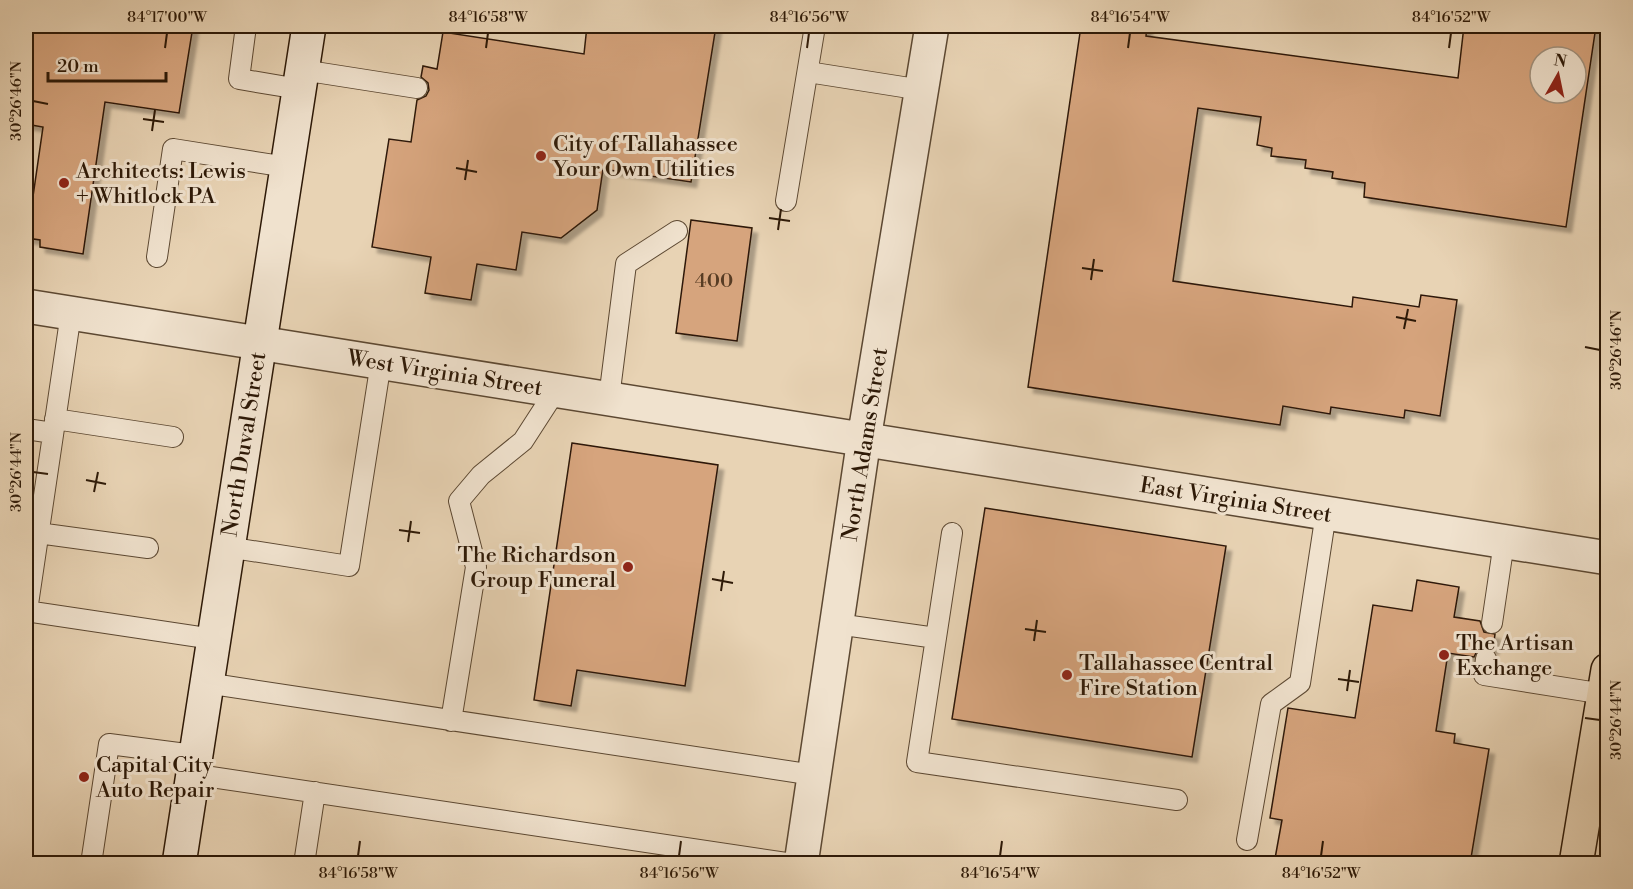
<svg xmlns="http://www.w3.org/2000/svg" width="1633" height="889" font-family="'Libre Bodoni',serif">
	<defs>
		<filter id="shadow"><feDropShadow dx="5.5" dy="5.5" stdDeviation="1.5" flood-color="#0004"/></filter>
	</defs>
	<rect width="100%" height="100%" fill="#e8d3b4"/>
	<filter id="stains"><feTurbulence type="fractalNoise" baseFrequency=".00333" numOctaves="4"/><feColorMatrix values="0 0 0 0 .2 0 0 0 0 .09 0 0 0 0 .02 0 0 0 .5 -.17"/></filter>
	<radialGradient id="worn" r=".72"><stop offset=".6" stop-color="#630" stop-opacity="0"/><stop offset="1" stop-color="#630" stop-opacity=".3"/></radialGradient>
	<!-- building -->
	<path fill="#d6a47d" stroke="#2d1907" stroke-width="1.5" fill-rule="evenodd" filter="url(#shadow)" d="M26,26H193L179,113L105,102L83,254L40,247V240L27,238L43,127L26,124Z
		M587,26H716L691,182L603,169L597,210L561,238L522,232L516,270L477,264L471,300L425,293L431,257L372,247L389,139L411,142L417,100L426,96L429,90L428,83L421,77L423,66L437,69L443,32L584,54Z
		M1081,26H1147L1146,36L1458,78L1464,26H1596L1566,227L1364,197L1365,183L1332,178L1333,172L1305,168L1306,160L1271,156L1272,148L1257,145L1261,117L1198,108L1173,281L1352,307L1353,297L1419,307L1421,295L1457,300L1440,416L1405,410L1404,418L1331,407L1330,414L1283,406L1280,425L1028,387ZM1540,57H1576V93H1540Z
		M691,220L752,228L737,341L676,333Z
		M572,443L718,465L685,686L577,670L571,706L534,700Z
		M985,508L1226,546L1192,757L952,719Z
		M1417,580L1459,587L1454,617L1480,621L1484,632L1495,634L1493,649L1482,648L1477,651L1474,657L1448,653L1436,731L1455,734L1454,743L1489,749L1470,864H1274L1282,820L1270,818L1288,708L1355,718L1373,605L1412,611Z"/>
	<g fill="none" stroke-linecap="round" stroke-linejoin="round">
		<!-- service casing -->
		<g stroke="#5c4832" stroke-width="22">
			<path id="service" d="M246,26L239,79L299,89
				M302,70L417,88
				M808,72L922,90
				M786,201L815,26
				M157,257L173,149L287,167
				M609,398L626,264L677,231
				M55,419L173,437
				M26,429L53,433
				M38,533L148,548
				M952,533L917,762L1177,800
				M227,547L349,566L381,362
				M26,611L213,639
				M27,611L71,313
				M1492,623L1504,542
				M837,624L936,638
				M1486,659L1484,675L1604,694
				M206,683L814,775
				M451,721L476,567L459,501L481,475L523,441L556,390
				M191,774L793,864
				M1247,840L1271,704L1300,683L1326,513
				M91,864L109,744L194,755
				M304,864L315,792"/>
		</g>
		<!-- minor casing -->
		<g stroke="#5c4832" stroke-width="36">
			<path id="minor" d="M26,306L1608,558
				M801,864L864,439L932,26"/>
		</g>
		<!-- secondary casing -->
		<g stroke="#2d1907" stroke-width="36">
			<path id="secondary" d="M179,864L309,26"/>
		</g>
		<!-- primary casing -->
		<g stroke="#2d1907" stroke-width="36">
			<path id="primary" d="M1576,864L1608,670"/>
		</g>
		<!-- service -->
		<use href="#service" stroke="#f0e2ce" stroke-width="20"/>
		<!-- minor -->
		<use href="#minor" stroke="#f0e2ce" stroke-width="33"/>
		<!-- secondary -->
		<use href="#secondary" stroke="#f0e2ce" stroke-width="33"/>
		<!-- primary -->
		<use href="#primary" stroke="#e8d3b4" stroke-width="33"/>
	</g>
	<!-- ticks -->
	<path fill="none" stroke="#2d1907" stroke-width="2" d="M165,48L167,33M486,48L488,33M807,48L809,33M1128,48L1130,33M1449,48L1451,33M33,101L48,104M143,119L164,122M152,131L155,110M456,168L477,172M465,180L468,160M769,218L790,221M778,230L781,209M1082,268L1103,271M1091,280L1094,259M1396,317L1416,321M1404,329L1408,309M1585,347L1600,350M33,472L48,474M86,480L106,484M94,492L98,472M399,530L420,533M408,542L411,521M712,579L733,583M721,591L724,571M1025,629L1046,632M1034,641L1037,620M1338,679L1359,682M1347,691L1350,670M1585,718L1600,720M358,856L360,841M679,856L681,841M1000,856L1002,841M1321,856L1323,841"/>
	<!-- markers -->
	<g fill="#8f2418" stroke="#f0e2ce" stroke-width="2">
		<circle cx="541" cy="156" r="6"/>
		<circle cx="64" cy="183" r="6"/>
		<circle cx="628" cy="567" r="6"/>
		<circle cx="1444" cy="655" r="6"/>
		<circle cx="1067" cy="675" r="6"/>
		<circle cx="84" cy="777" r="6"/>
	</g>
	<g text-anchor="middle" stroke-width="6" stroke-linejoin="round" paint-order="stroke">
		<!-- number labels -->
		<g font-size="20" fill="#573c24">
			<text x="714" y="287">400</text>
		</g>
		<!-- poi labels -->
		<g font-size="22" fill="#2d1907" stroke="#f0e2ce" text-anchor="start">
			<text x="553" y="151">City of Tallahassee<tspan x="553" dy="25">Your Own Utilities</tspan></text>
			<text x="76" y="178">Architects: Lewis<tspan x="76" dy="25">+ Whitlock PA</tspan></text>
			<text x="616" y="562" text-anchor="end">The Richardson<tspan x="616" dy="25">Group Funeral</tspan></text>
			<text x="1456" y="650">The Artisan<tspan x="1456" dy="25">Exchange</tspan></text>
			<text x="1079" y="670">Tallahassee Central<tspan x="1079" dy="25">Fire Station</tspan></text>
			<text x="96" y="772">Capital City<tspan x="96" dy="25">Auto Repair</tspan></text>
		</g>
		<!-- street labels -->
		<g font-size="22" fill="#2d1907" stroke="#f0e2ce">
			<text transform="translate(445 372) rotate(9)" y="8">West Virginia Street</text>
			<text transform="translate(243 444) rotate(-81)" y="8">North Duval Street</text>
			<text transform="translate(864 444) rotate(-81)" y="8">North Adams Street</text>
			<text transform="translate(1236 499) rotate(9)" y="8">East Virginia Street</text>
		</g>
	</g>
	<!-- margin -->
	<rect width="1633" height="889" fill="none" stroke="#e8d3b4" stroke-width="66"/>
	<!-- north arrow -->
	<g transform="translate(1558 75) rotate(9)"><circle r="28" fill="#f0e2ce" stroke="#a2927e" stroke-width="1.5"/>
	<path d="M0-4.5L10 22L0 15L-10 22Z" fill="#8f2418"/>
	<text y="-9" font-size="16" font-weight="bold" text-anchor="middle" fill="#2d1907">N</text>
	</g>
	<!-- scale -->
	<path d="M48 72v9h118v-9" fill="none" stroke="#2d1907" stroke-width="3"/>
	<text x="57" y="72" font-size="18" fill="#2d1907" stroke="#f0e2ce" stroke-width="4.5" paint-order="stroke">20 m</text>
	<rect x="33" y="33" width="1567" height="823" fill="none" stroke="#2d1907" stroke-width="2"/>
	<g font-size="15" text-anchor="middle" fill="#2d1907">
		<text x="167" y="22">84°17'00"W</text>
		<text x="488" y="22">84°16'58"W</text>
		<text x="809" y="22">84°16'56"W</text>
		<text x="1130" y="22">84°16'54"W</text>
		<text x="1451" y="22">84°16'52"W</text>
		<text transform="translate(16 101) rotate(-90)" y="5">30°26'46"N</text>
		<text transform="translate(1616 350) rotate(-90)" y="5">30°26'46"N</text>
		<text transform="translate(16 472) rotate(-90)" y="5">30°26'44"N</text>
		<text transform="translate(1616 720) rotate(-90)" y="5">30°26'44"N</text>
		<text x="358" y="878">84°16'58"W</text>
		<text x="679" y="878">84°16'56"W</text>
		<text x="1000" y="878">84°16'54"W</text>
		<text x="1321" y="878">84°16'52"W</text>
	</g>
	<rect width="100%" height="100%" filter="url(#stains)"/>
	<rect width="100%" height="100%" fill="url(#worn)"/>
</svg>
